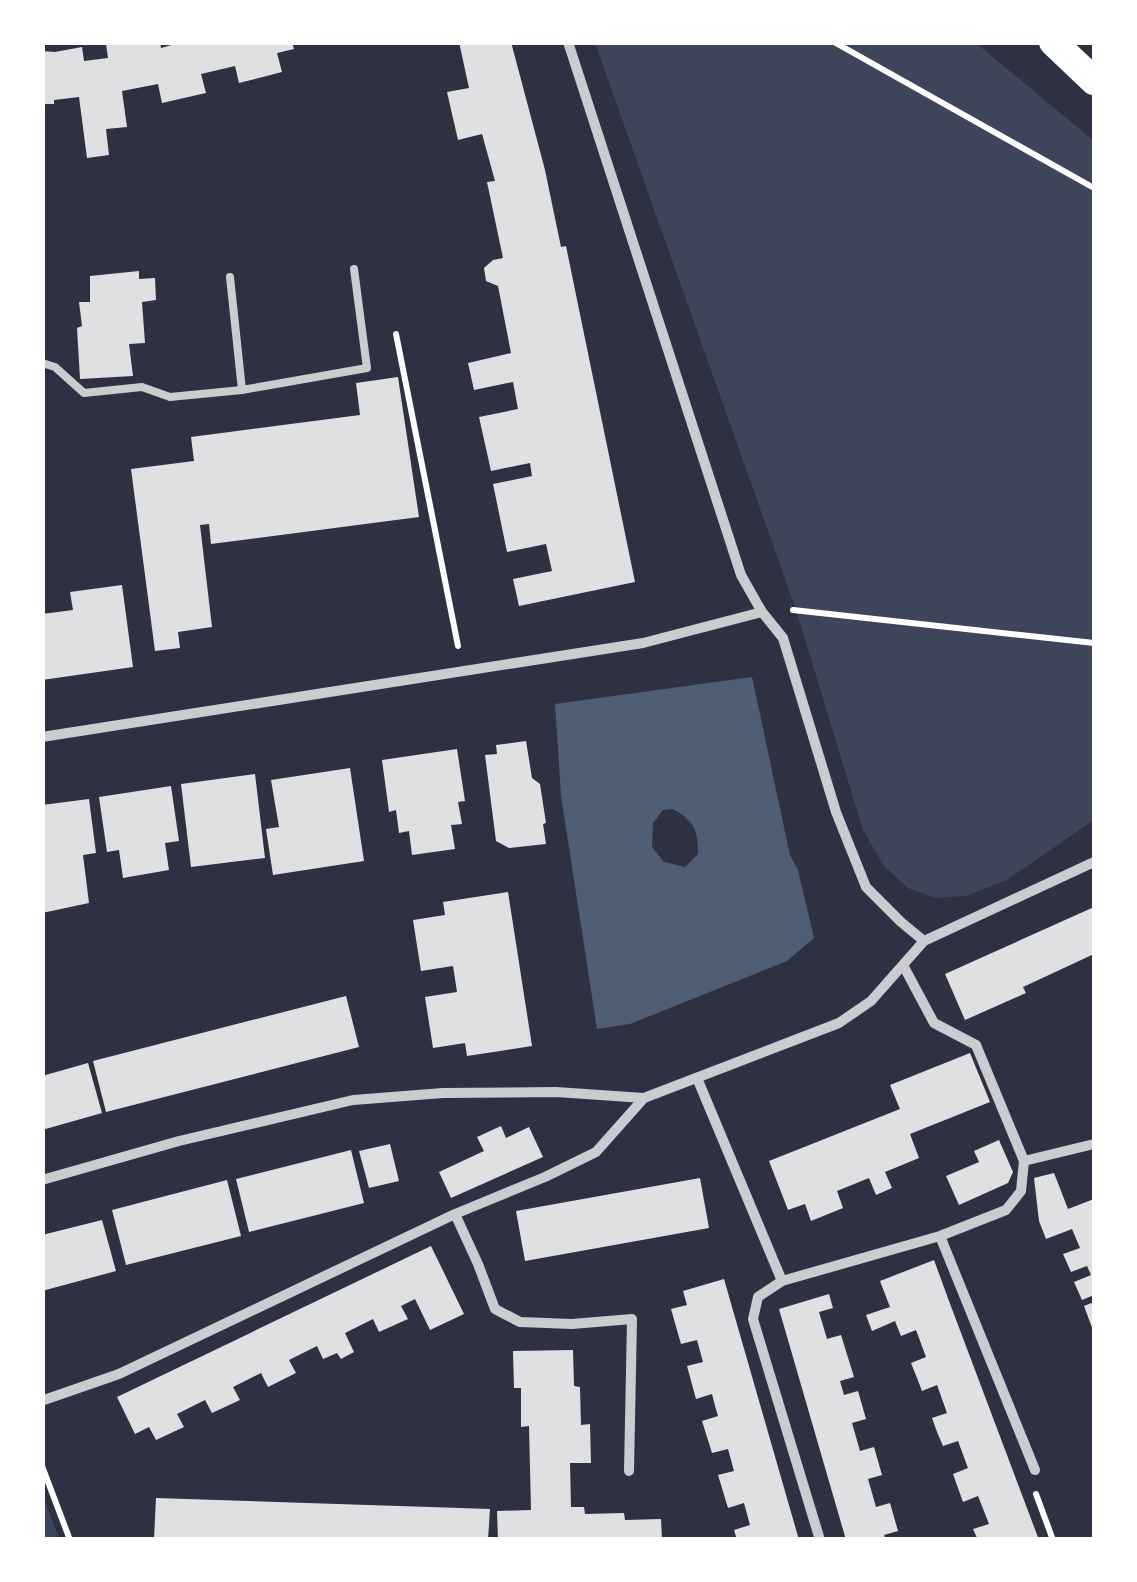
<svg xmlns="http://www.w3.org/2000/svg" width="1137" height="1582" font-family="'Asap Condensed',sans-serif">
	<rect width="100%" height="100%" fill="#2d3142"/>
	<!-- green -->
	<path fill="#3c4559" d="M595,43H976L1094,141V820L1007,880L966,896L935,898L908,888L884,866L863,830L796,610Z
		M42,1495H43L59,1539H43Z"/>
	<!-- water -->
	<path fill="#4f5d75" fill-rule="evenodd" d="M752,677L790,855L798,870L814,938L787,961L630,1024L597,1029L561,796L555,704ZM673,809C694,821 698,830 698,854L685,867L664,862L652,847L653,823L663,810Z"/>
	<!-- building -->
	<path fill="#e0e0e3" d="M119,42H160L161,48L182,42H292L294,49L277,53L282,72L239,83L235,66L201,74L206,93L162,103L158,84L122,91L127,127L106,129L109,155L87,158L79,97L54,100V104H42V51L55,52L82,47L84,61L108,58L106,44Z
		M459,42H511L545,170L561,247L566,246L635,582L519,606L513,579L552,571L546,544L507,552L493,484L532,476L530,463L491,471L479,417L518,409L513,382L474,390L468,363L511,353L498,286L486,281L484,268L493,260L503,258L487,182L495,181L482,134L458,140L447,92L469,88Z
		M139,271V279L155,278L156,300L142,302L145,343L129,344L133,376L80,379L77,328L82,326L79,302H90V276Z
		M398,377L419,517L211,544L209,524L200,525L212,627L178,632L180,648L155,651L131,469L194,461L191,437L360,415L356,383Z
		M122,585L133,667L42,680V614L73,610L70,592Z
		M526,741L532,778L540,784L546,823L543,824L546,844L509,848L496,841L485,755L497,754L496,745Z
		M457,749L465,801L458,802L462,824L451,825L455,849L412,855L409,831L399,833L396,810L389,812L382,760Z
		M350,768L364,861L273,875L266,829L279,827L271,780Z
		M255,774L265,858L191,867L181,784Z
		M171,786L179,841L165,843L169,870L123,878L119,850L107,852L99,797Z
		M89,799L96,853L83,855L89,903L42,913V805Z
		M508,892L532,1046L467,1056L465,1043L433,1048L425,997L457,992L453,966L421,971L413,920L445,915L443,902Z
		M1094,907V954L1023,987L1026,993L965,1020L945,974Z
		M346,996L359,1047L106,1112L93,1061Z
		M970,1053L990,1102L910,1134L919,1158L885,1172L892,1188L876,1195L869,1178L837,1191L843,1208L811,1221L805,1204L788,1210L769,1161L900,1109L890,1085Z
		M88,1063L102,1113L42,1130V1076Z
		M501,1126L506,1138L529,1127L543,1157L451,1198L439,1172L484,1151L477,1137Z
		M999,1140L1013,1172L1008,1183L959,1205L946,1176L979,1162L974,1151Z
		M390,1144L399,1181L369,1188L359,1151Z
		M351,1150L364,1203L249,1232L236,1179Z
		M1054,1173L1068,1209L1094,1199V1295L1082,1300L1074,1282L1091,1275L1087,1266L1071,1272L1063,1254L1080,1248L1072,1229L1046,1239L1039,1221L1034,1178Z
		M700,1178L709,1228L525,1261L516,1211Z
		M227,1180L241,1236L126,1265L112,1210Z
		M102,1220L116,1271L42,1291V1235Z
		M431,1246L464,1314L430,1330L415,1299L401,1306L408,1319L379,1332L373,1319L345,1333L354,1352L341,1359L337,1353L323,1359L317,1346L289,1360L296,1373L268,1387L261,1373L233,1387L240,1400L212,1413L205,1400L177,1414L184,1427L156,1440L149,1427L135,1434L117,1397Z
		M934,1260L949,1301L1039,1540H978L973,1529L989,1524L978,1496L963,1502L953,1474L968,1468L958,1441L943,1446L937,1432L932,1418L947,1413L937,1385L922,1391L917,1378L911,1363L926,1357L916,1330L901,1336L895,1321L872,1331L866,1315L890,1307L880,1281Z
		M724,1279L799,1540H737L734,1530L750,1525L744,1503L728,1508L718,1475L734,1471L728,1449L712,1453L702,1421L718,1416L715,1406L712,1394L696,1399L687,1366L703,1362L697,1340L681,1344L671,1309L687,1305L683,1291Z
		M829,1294L833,1308L819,1312L827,1339L841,1335L854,1377L840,1381L844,1395L858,1391L866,1419L852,1423L860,1451L874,1447L882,1475L868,1479L876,1507L890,1503L898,1531L884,1535L886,1540H846L779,1309Z
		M1094,1302V1333L1084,1306Z
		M573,1350L574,1386L580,1387L581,1425L590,1424L591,1463H570L571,1507H584L585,1514L624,1513L625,1520L661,1519L662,1540H498L497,1511L531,1510L529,1426L521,1427V1388H514L513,1351Z
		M156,1498L490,1509L488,1540L154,1539Z"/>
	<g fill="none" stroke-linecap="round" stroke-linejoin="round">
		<!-- path -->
		<path stroke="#fff" stroke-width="6" d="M834,42L1094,188
			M396,334L458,646
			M793,610L1094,643
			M42,1466L70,1540
			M1036,1494L1053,1540"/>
		<!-- service -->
		<path stroke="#caccd0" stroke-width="8" d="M230,277L242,390
			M42,363L55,367L84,393L142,387L170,397L242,390L367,368L354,269"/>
		<!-- minor -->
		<path stroke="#caccd0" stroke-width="10" d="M568,42L741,575L762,612L783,638L836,812L866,887L901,922L924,941
			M42,737L643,643L762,612
			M697,1078L782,1281
			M1024,1161L1094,1144
			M42,1180L179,1141L353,1100L443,1093L556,1092L644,1098L839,1023L871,1001L924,941L1094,862
			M455,1214L478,1264L495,1309L520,1322L572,1324L632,1319L629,1471
			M940,1236L1035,1470
			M44,1400L119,1374L455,1214L545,1177L596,1152L644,1098
			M820,1540L753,1319L758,1297L782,1281L940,1236L1006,1210L1021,1191L1024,1161L976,1045L934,1023L903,965"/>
		<!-- trunk -->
		<path stroke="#fff" stroke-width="28" d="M1053,42L1094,81"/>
	</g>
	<!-- border -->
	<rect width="1137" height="1582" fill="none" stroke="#ffffff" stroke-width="90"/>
</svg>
